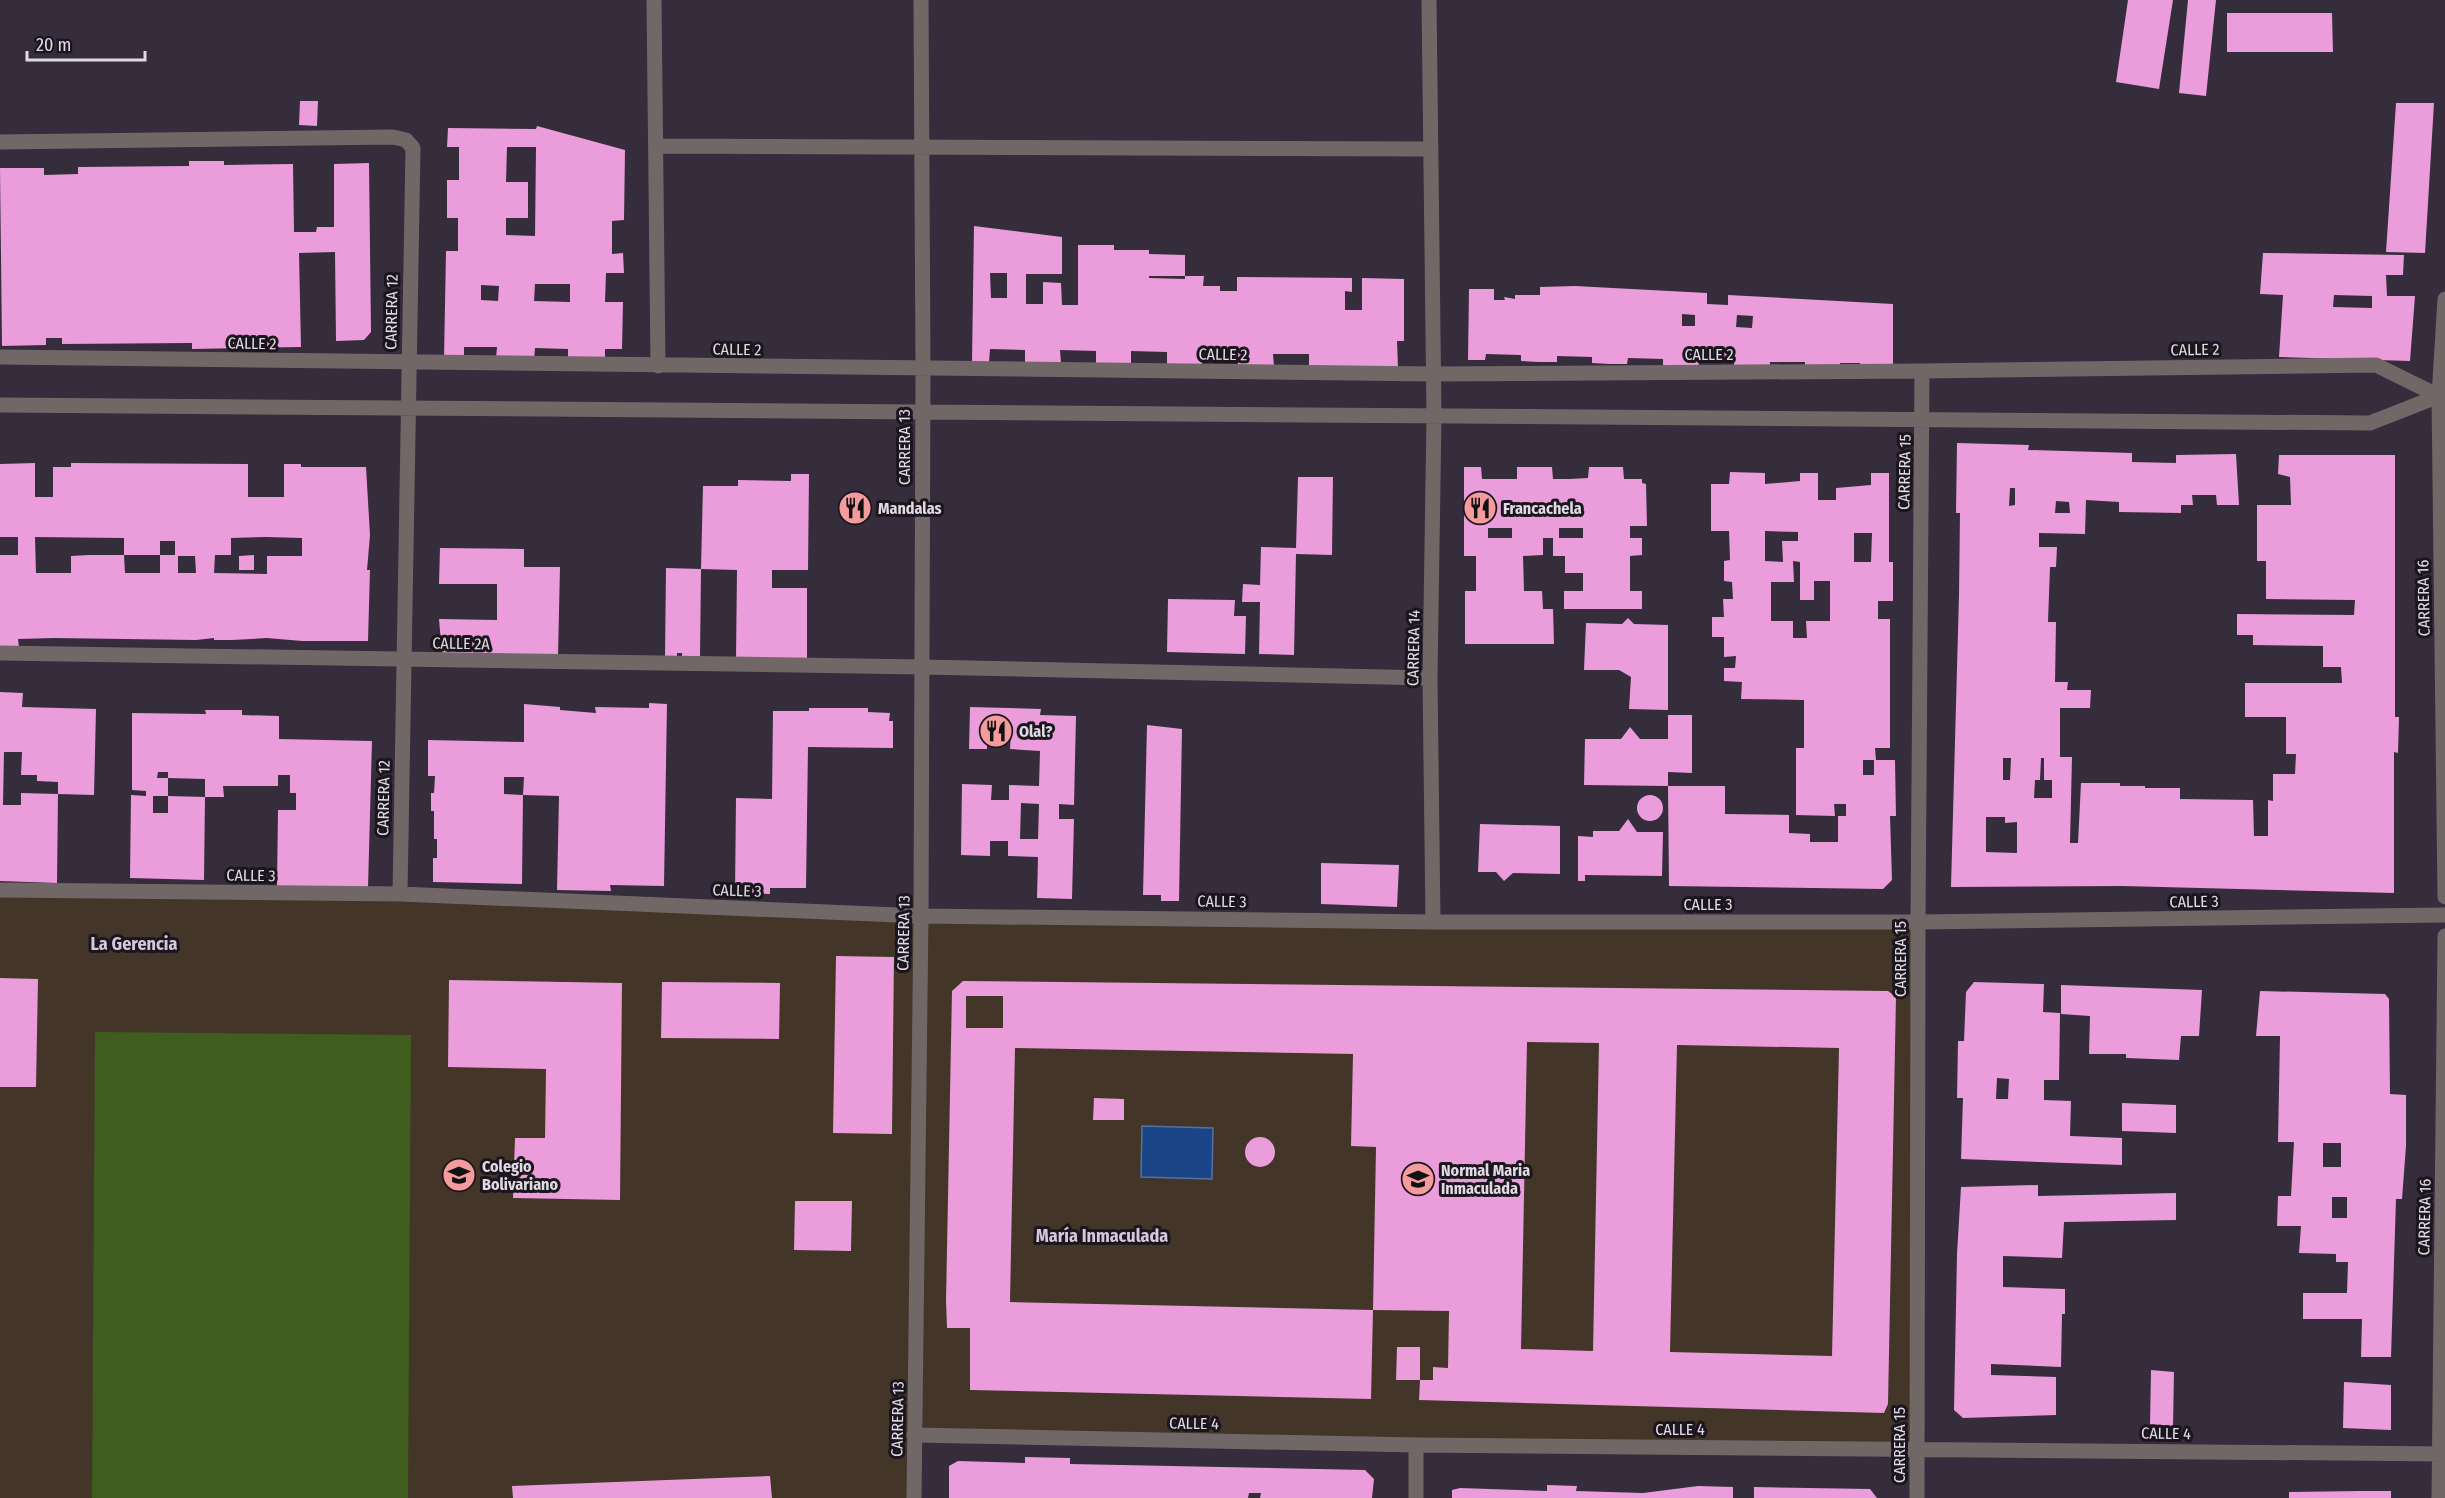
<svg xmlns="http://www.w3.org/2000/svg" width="2445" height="1498" font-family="'Fira Sans Condensed',sans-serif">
	<rect width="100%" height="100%" fill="#352c3c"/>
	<!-- education -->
	<path fill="#433527" d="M0,890L921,916L1918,922L1917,1448L915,1435L914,1498H0Z"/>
	<!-- green -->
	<path fill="#3f5d1d" d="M95,1032L411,1035L408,1498H92Z"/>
	<!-- water -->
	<path fill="#194586" stroke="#5572a2" stroke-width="1.5" d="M1142,1126L1213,1128L1212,1179L1141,1177Z"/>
	<!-- building -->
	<path fill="#ea9dda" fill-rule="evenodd" d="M2128,0H2173L2159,89L2116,82Z
		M2188,0H2216L2206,96L2179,93Z
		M2227,13H2332L2333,52H2227Z
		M300,101H318L317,126L299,125Z
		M2396,103H2434L2425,253L2386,252Z
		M537,126L625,150L624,220L612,221V254L623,253L624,273H606L605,302H623L622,349H605V361H568V349L535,348L534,360L496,359L497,347H464V359H444L446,251H458V218H447V180H459V147H447L448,128L536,129ZM507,147H536L535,236L506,235V218H528V182H506ZM535,284H570V302L534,301ZM481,285L499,286L498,301L481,300Z
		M189,161H224V165L293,164L294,232H316L317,227H334V164L369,163L371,332L364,340L336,341L335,252L299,253L301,347L192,349V343L62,344V338H46V345L2,346L0,168H44V175L78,174V167L189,166Z
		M974,226L1062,237V274H1026V304H1043V282L1061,283L1062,305H1078V245H1114V250H1149V254L1185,255V276H1149V278L1185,279V276H1204L1203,286H1220V291H1237V277L1352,278V292L1345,291V310H1362V278L1404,279V341H1397L1398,368L1309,367V354H1273L1274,366H1238V353H1202V365L1167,364V352L1131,351V364L1096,363V351L1060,350L1061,363L1025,362V350L990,349L989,362H972ZM990,273H1007V298H991Z
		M2263,253L2404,255L2403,275H2386L2387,296H2415L2410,361L2279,357L2283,295L2260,294ZM2334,295L2372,296V308L2333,307Z
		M1575,286L1707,293V304L1728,305V295L1893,304V370L1860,369V363H1840L1841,369L1805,368V362H1770V367H1734V361L1698,360L1699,366L1663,365V359L1628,358L1627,364H1610L1592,363V357L1557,356V362H1539L1521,361V355L1486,354L1485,360H1468L1469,289H1494V300H1505L1504,297L1515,299V295H1540V287ZM1682,314L1695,315V326H1682ZM1737,315L1753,316L1752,328L1736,327Z
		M1957,443L2029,445L2028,450L2132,453V462L2176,463V455L2236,454L2239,505H2217L2216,495H2192L2193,505H2181V513L2119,512V502L2086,500L2085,534L2039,533V547H2057L2056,567H2050L2048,622H2056L2055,682H2068L2067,690H2091L2090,708H2060V757H2072L2070,843H2078L2081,783H2120V786H2145V788H2180V799L2253,800L2254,836H2268V800L2273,801V774H2295L2296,754H2286V717H2245V683H2342L2341,667H2323V646L2253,645V635H2237V614L2354,615L2355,600L2266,599V561H2257V505H2291L2290,477L2278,474L2279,455H2395V717H2399L2398,753L2394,752V893L2122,886L1951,887L1959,595L1960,513H1956ZM2010,488H2015V505L2009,506ZM2056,501L2069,502L2070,513H2055ZM2003,758H2011L2010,780H2003ZM2041,758H2044V780H2052V798H2034L2035,780H2040ZM1986,817H2005V823L2017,822V853L1986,852Z
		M35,463V497H53V467H71V463L248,464V497H284V464H301V467H366L370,535L367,570H370L368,641H302L267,638L232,640H214V638L196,640L54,638L18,639L19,647H0V555H18V537H0V464ZM35,537L124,538V555H160V541H175V555H160V573H125L124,555H89L71,556V573H36ZM266,537L302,538V556H267V574L214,573L215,555H231V538ZM178,556H195L196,573H178Z
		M1464,467H1481L1482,479H1517V467H1552L1553,479H1570L1588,478L1589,467H1623L1624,479H1642V483L1646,484L1647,526H1630V538H1642V555L1630,556V591H1642V609H1564V591H1583V573H1565V556H1553V538H1543V555L1523,556L1524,591H1542L1543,609H1553L1554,644H1465V591H1476V556H1464ZM1488,528H1512V538H1488ZM1559,528H1583V538H1559Z
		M1730,472L1765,473V484L1800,481V473H1818V500H1836V488L1871,485V473H1889V562H1893V601H1878V619H1890V748H1875L1876,760H1895L1896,816H1890L1892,880L1883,889L1669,886L1668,786L1584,785L1585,739H1621L1630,727L1640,739H1668V715H1692V773L1668,772V786H1725V814L1789,815V833L1810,834V842H1838V816H1846V804H1834L1835,816L1796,815V748H1804V700L1741,699L1742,682L1724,681V668H1735L1736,656L1724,657V637H1712V617H1724L1723,599H1733L1732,582L1724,581V561L1730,560L1729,531H1711V484H1729ZM1765,531L1798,532V541H1782L1783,562L1765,561ZM1854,533H1872L1871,562H1854ZM1793,561L1800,562V600H1814V581H1830V621H1806L1807,638H1793V621H1771V582H1794ZM1863,760H1874V775H1863Z
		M791,474H809L808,570H772V588H807V659L736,658L737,570L701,569L703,486H738V480L791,481Z
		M1298,477H1333L1332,555L1296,554L1294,655L1259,654L1260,602H1242L1243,584L1260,585L1261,547L1296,548Z
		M440,548L524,549V567H560L558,656L442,654L439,619L497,620V584H439Z
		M254,555V570H239V556Z
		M666,568L701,569L700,658H682V653H677V657H665Z
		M1168,599L1235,600L1234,616H1246L1245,654L1167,652Z
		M1628,618L1634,624L1668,625V710L1629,709L1631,677L1619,670H1584L1586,623L1622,624Z
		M0,692L23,693L22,707L96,709L94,795L58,794V782L37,781V775H21L22,752H4L3,805H21V793L58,794L57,883L0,881Z
		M649,703L667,704L664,886L610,885L611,891L557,890L559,796L523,795L524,777H504V794L523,795L522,884L433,882V858H437V839H434V811H431V793H434L435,776H428V740L524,742V704L560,707V710L596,713L595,707L649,708Z
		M970,707L1041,709L1040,715L1076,716L1074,805L1059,804V819H1074L1072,899L1037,898L1038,857L1008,856V841H990V856L961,855L962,784L992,785L991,800H1009V785L1039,786L1040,751L1010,749L1011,732L987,731V749H969ZM1021,803L1039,804L1038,839H1020Z
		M809,708H868V712L890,713L889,721H893V748L808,747L806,888H770V894L735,893L736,798L772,799L773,711H809Z
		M205,710H242V715L279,716V739L372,741L368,888L277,886L278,810H296V793H290V775H278V786H223L224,797H205V779L168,778V772H158L157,778H168V796H153V813H168V796L205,797L204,880L130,878L131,795L146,796V791L132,790V713L206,714Z
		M1147,725L1182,729L1179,901H1161V895H1143Z
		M1637 808a13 13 0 1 1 26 0a13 13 0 1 1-26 0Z
		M1628,819L1637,832H1663L1662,876L1585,875V881H1578V836L1593,837V831H1619Z
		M1480,824L1560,826V874L1513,873L1504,881L1496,872H1478Z
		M1321,863L1399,865L1397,907L1321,904Z
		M836,956L894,957L892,1134L833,1133Z
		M0,978L38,979L36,1087H0Z
		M449,980L622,983L620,1200L513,1198L515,1138H545L546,1069L448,1067Z
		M963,981L1888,991L1896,997L1888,1404L1884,1413L1419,1400L1420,1380H1433V1367L1448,1368L1449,1311L1373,1310L1376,1147L1351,1146L1353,1054L1015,1048L1010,1302L1373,1310L1371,1399L970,1390V1328H947L946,1301L952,991ZM966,996H1003V1028H966ZM1527,1042L1599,1043L1593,1351L1521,1349ZM1677,1045L1839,1048L1832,1356L1670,1352Z
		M662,982L780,983L779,1039L661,1038Z
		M1974,982L2044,984L2043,1012L2060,1013L2059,1080H2044V1100L2071,1101L2070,1136L2122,1138V1165L1961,1159L1963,1098H1957L1958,1041H1964L1966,992ZM1997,1078L2009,1079L2008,1099H1996Z
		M2061,985L2202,990L2199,1036H2181L2179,1060L2126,1058V1054H2089L2090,1016L2061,1014Z
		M2260,991L2385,994L2389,999L2390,1094L2406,1095V1146L2402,1199H2396L2391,1357H2361L2362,1319H2303V1293H2347L2348,1262H2336V1254L2299,1253L2301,1226H2277L2278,1196H2291L2294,1142H2278L2280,1036H2256ZM2323,1143H2341V1167H2323ZM2332,1197H2347V1218H2332Z
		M1094,1098L1124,1099V1120H1093Z
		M2122,1103L2176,1105V1133L2122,1131Z
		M1245 1152a15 15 0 1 1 30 0a15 15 0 1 1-30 0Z
		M2038,1185V1196L2176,1193V1220L2064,1222L2062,1258L2003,1256V1287L2065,1289V1314H2062L2061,1367L1991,1364V1375L2056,1377V1415L1963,1418L1954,1410L1957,1254L1961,1187Z
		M795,1201H852L851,1251L794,1250Z
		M1397,1347H1420V1380H1396Z
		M2151,1370L2174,1372L2173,1426L2150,1424Z
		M2344,1382L2391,1385V1430L2343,1428Z
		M1025,1457L1070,1458V1464L1365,1470L1374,1479L1372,1498H1260L1261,1493H1249L1248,1498H949V1466L958,1461L1025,1463Z
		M770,1476L772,1498H513L512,1486Z
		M1547,1485L1577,1486L1576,1491L1643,1493L1698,1486L1733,1487V1498H1452V1490L1460,1488L1547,1491Z
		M1754,1487L1870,1489L1877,1498H1754Z
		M2361,1491H2391V1498H2289V1492Z"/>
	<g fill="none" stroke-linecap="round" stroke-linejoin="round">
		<!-- minor -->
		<path stroke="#726767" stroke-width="15" d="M654,0L658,366
			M1429,0L1434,416L1430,678L1433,922
			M0,142L393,137L406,140L413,148L400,894
			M656,146L1430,149
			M2445,299L2439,396L2445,897
			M0,357L1432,374L1922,371L2376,365L2439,396
			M0,405L2370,423L2439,396H2445
			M0,653L922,667L1430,678
			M0,890L400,894L921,916L1433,922H1918L2445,915
			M914,1435L1416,1445L2445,1454
			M914,1498L921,916L923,369L921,0
			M1416,1498V1445
			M1917,1498L1918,922L1922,371
			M2439,1498L2445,936"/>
	</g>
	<!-- icons -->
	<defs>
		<g id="restaurant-disc" transform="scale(1.725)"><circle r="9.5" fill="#f59b9e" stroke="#1b161d"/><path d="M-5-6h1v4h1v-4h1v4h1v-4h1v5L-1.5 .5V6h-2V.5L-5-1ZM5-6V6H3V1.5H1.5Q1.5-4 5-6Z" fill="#111"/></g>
		<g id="school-disc" transform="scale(1.725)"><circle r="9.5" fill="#f59b9e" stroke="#1b161d"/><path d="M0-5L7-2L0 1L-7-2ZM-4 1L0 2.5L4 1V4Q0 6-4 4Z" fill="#111"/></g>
	</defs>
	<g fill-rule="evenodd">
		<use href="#restaurant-disc" x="855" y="508"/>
		<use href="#restaurant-disc" x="1480" y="508"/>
		<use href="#restaurant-disc" x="996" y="731"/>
		<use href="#school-disc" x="459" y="1175"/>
		<use href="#school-disc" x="1418" y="1179"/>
	</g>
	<g text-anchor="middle" stroke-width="6" stroke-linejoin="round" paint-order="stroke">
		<!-- street labels -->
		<g font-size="16" fill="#e0dae4" stroke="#1b161d">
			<text transform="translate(391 312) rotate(-89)" y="6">CARRERA 12</text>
			<text transform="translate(252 343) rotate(1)" y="6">CALLE 2</text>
			<text transform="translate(737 349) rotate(1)" y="6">CALLE 2</text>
			<text transform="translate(2195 349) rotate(-1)" y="6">CALLE 2</text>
			<text transform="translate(1223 354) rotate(1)" y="6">CALLE 2</text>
			<text x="1709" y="360">CALLE 2</text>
			<text transform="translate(904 447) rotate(-90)" y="6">CARRERA 13</text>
			<text transform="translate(1904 472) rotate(-89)" y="6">CARRERA 15</text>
			<text transform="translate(2423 598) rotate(-91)" y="6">CARRERA 16</text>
			<text transform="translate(461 643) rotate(1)" y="6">CALLE 2A</text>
			<text transform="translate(1413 648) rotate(-89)" y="6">CARRERA 14</text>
			<text transform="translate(383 798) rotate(-89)" y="6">CARRERA 12</text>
			<text transform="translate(251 875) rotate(1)" y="6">CALLE 3</text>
			<text transform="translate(737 890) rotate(2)" y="6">CALLE 3</text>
			<text transform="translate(1222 901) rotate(1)" y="6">CALLE 3</text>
			<text transform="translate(2194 901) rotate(-1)" y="6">CALLE 3</text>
			<text x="1708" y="910">CALLE 3</text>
			<text transform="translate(903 933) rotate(-89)" y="6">CARRERA 13</text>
			<text transform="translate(1900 959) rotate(-90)" y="6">CARRERA 15</text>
			<text transform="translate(2424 1217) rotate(-89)" y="6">CARRERA 16</text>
			<text transform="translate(897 1419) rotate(-89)" y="6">CARRERA 13</text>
			<text transform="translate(1194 1423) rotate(1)" y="6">CALLE 4</text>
			<text x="1680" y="1435">CALLE 4</text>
			<text transform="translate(2166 1433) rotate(1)" y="6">CALLE 4</text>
			<text transform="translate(1899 1445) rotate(-90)" y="6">CARRERA 15</text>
		</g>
		<!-- poi labels -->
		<g font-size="16" font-weight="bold" fill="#e0dae4" stroke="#1b161d" text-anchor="start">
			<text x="878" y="514">Mandalas</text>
			<text x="1503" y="514">Francachela</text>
			<text x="1019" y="737">Olal?</text>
			<text x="482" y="1172">Colegio<tspan x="482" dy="18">Bolivariano</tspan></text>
			<text x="1441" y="1176">Normal Maria<tspan x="1441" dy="18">Inmaculada</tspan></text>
		</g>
		<!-- neighbourhood labels -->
		<g font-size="18" font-weight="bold" fill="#d4c8dc" stroke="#1b161d">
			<text x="134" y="950">La Gerencia</text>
			<text x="1102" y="1242">María Inmaculada</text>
		</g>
	</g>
	<!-- scale -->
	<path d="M27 51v9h118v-9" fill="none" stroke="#e0dae4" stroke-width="3"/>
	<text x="36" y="51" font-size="18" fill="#e0dae4" stroke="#1b161d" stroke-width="4.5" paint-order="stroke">20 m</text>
</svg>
